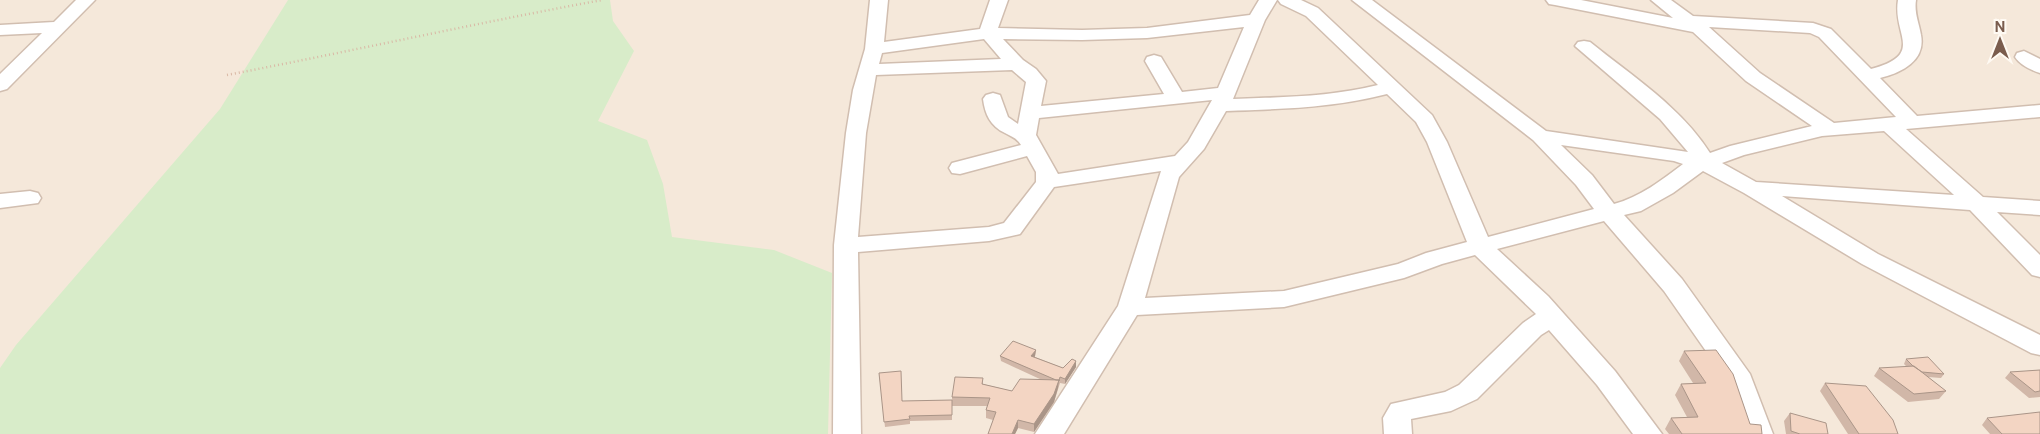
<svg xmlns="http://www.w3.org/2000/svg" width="2040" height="434" font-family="'Public Sans',sans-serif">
	<rect width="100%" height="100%" fill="#fdf6ec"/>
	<!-- residential -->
	<path fill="#f5e8da" d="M0,0H2040V434H0Z"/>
	<!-- green -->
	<path fill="#d8ecc9" d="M288,0H610L613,21L634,51L598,121L647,140L663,184L672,237L774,250L832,273L828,434H0V368L16,345L220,109Z"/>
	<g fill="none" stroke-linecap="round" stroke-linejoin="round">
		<!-- minor casing -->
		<g stroke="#d1beb0" stroke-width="3">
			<path id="minor" d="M76,0H95L7,89L0,91V74L42,33L0,35V25L54,22Z
				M870,0H888L884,42L980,29L990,0H1008L998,28L1082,30L1147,28L1250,15L1259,0H1277L1265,20L1233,99C1282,97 1330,97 1378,85L1306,16L1281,4L1278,0H1301L1318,8L1432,115L1447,142L1488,237L1594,209L1576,185L1533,140L1352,0H1372L1546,131L1688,152L1660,119L1575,46L1578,42L1584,41L1590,42C1632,76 1681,107 1710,153L1730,146L1812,126L1746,81L1693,32L1555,5L1549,4L1546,0H1581L1673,18L1651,0H1671L1693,16L1813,23L1831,29L1871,69C1926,54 1892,35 1898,0H1916C1914,13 1919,23 1921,35C1926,61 1901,73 1880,78L1917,116L2040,105V117L1906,129L1983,197L2040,201V215L1997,212L2040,255V277L2032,275L1970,210L1782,196L1878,254L2040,335V355L2031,353L1862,264L1744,193L1703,171L1673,193L1641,211L1624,215L1682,279L1750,374L1773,434H1745L1729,384L1664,291L1604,221L1497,249L1548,296L1615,371L1662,434H1633L1597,385L1549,330L1541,335L1477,399L1451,411L1411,419L1412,434H1384L1383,418L1391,404L1445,392L1459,385L1523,323L1536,314L1475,255L1442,264L1404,278L1284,307L1137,315L1064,434H1035L1118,306L1161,171L1054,187L1020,234L989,241L858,252L861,434H833L834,245L846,133L853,90L865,49ZM1244,27L1218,88L1182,92L1161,57L1154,55L1147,57L1145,61L1164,94L1041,106L1046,81L1036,69L1023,60L1003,39L1082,40L1147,38ZM1709,27L1810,33L1819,37L1896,117L1834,123L1760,73ZM984,39L1001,59L879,64L882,53ZM1012,70L1026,82L1018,124L1008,117L1000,95L993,93L986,95L983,99C985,114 990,126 1005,133C1012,137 1017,138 1021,145L952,163L949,168L952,173L960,174L1027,156L1036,172V182L1004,223L989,227L858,237L866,133L876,75ZM1387,94L1416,122L1427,142L1467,242L1426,253L1398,264L1284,291L1145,298L1179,177L1204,149L1226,111C1283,109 1332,108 1387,94ZM1212,100L1188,142L1175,156L1058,174L1036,135L1039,118ZM1884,131L1954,195L1756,182L1722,163L1744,155L1822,136ZM1561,145L1674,161L1683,164C1662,180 1640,197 1614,204L1592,175Z
				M2024,51L2040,59V73C2031,70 2020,65 2015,57L2017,53Z
				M30,191L38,193L41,198L38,203L0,208V194Z"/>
		</g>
		<!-- path -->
		<path stroke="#d9b8a5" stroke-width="2.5" stroke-dasharray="1 3" stroke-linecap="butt" d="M227,75C352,51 477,23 602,0"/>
		<!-- minor -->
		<use href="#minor" fill="#fff" fill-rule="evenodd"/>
	</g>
	<!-- wall -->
	<path fill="#d1b7a8" d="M1036,350L1035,356V357L1063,368L1076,361V367L1065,384L1060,383L1054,402L1034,432L1018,428L1015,434H988L993,420L986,418V410L987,406H952V420L910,421V424L885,427L879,373L903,401L952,400V397L983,378V384L1012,391L1042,380L1001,361L1000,356Z
		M1684,351L1750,424L1762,434H1669L1665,429L1671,418L1687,417L1675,395L1681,384L1693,383L1679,361Z
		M1906,359L1944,374L1941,378L1928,377L1946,391L1939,399L1908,402L1874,376L1879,368L1907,367L1904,364Z
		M2040,370V397L2029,398L2005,378L2010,372Z
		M1825,383L1898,434H1848L1820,391Z
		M1790,413L1828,434H1786L1784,421Z
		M1987,418L2040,434H1990L1982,425Z"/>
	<!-- shaded-wall -->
	<path fill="#aa9588" d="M1036,350L1035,356L1031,362V356Z
		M1076,361V367L1065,384V379Z
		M1059,380L1058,388L1054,402L1034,432V424Z
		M1018,420V428L1015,434H1012Z"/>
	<!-- building -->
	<path fill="#f3d5c3" stroke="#aa9588" d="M1013,341L1036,350L1031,356L1063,368L1072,359L1076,361L1065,379L1060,377L1059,381V380H1056L1000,356Z
		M1716,350L1733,374L1750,424L1761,425L1762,434H1682L1671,418L1698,417L1681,384L1706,383L1684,351Z
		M1928,357L1944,374L1922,372L1913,366L1906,359Z
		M1914,366L1946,391L1914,394L1879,368Z
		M2040,370V391L2035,392L2010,372Z
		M901,371L902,401L952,400V415L909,416L910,419L884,422L879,373Z
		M955,377L983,378L982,384L1012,391L1020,379L1059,380L1054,394L1034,424L1018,420L1012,434H988L996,412L986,410L990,398L952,397Z
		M1825,383L1866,386L1893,420L1898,434H1859Z
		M2040,412V434H2002L1987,418Z
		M1790,413L1826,423L1828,434H1800L1791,431Z"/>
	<!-- north arrow -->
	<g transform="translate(2000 40)" stroke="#fffaf3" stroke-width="4" paint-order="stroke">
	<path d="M0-4L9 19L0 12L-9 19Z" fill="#7a5c4d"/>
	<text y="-8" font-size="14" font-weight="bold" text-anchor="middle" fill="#7a5c4d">N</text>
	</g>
</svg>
